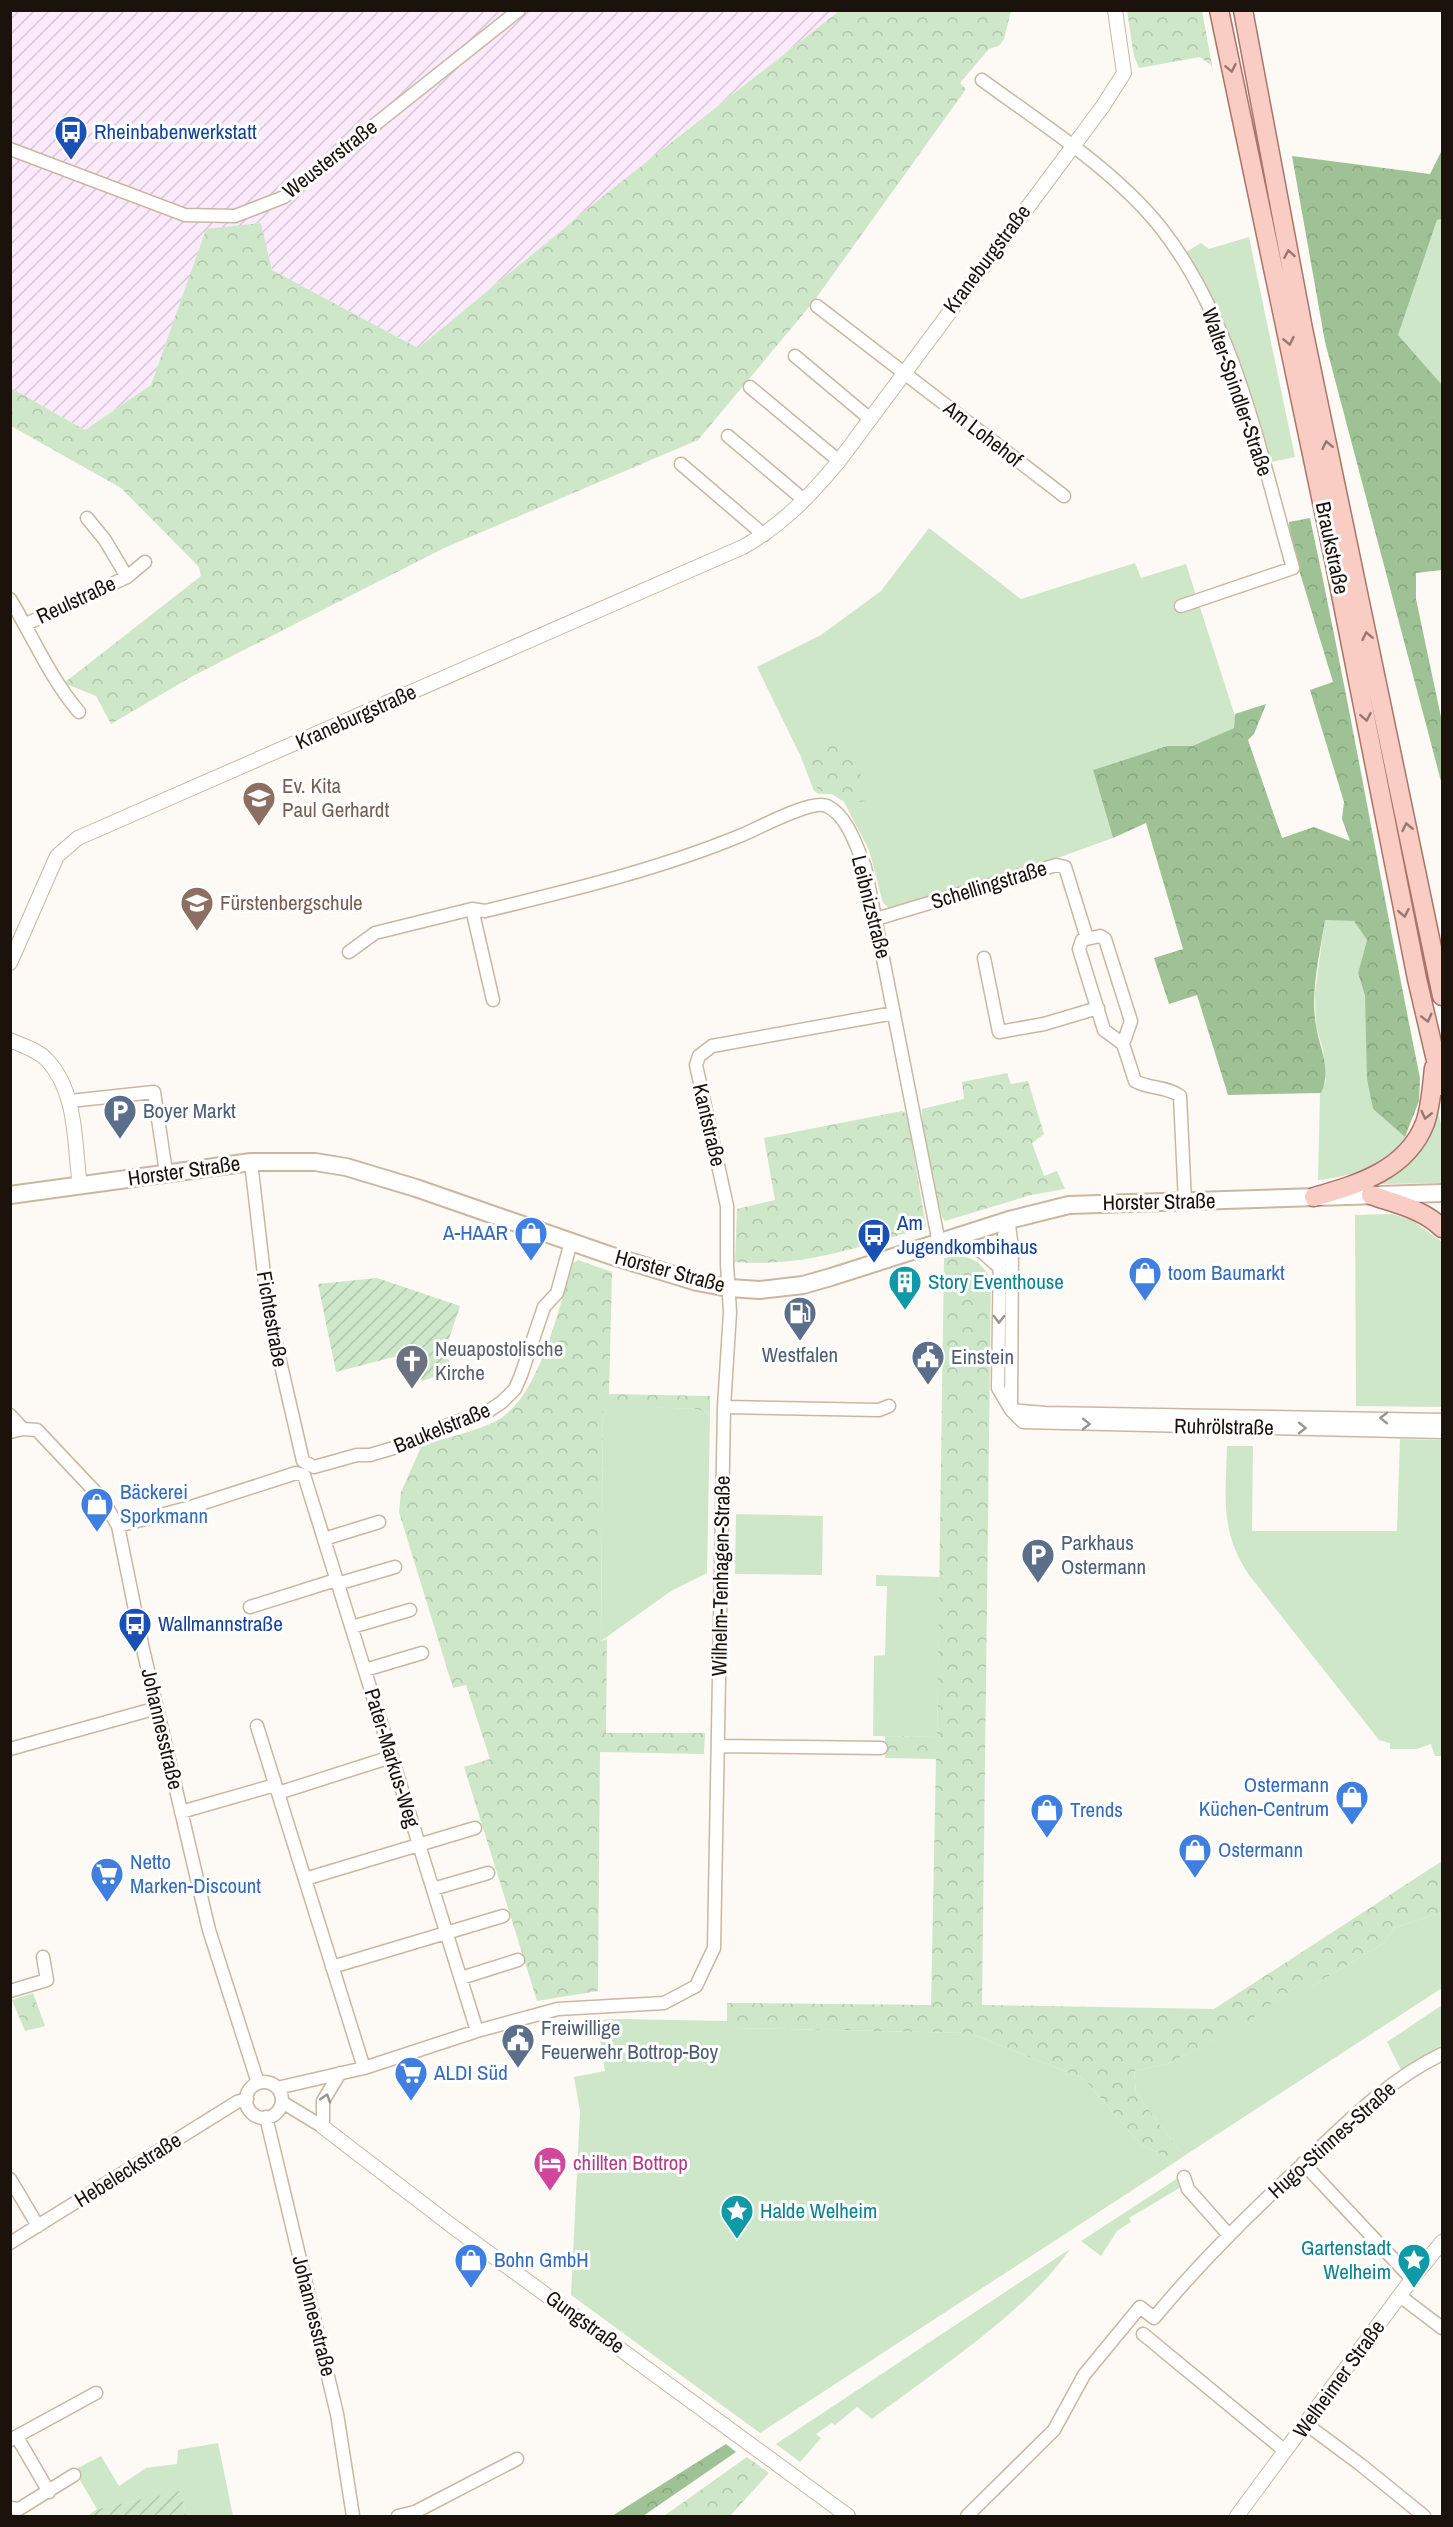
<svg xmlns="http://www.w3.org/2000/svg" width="1453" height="2527" font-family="'Archivo Narrow',sans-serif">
	<defs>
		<pattern id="industrial-furrows" width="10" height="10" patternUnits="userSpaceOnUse" patternTransform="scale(1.5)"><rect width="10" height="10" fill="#fbeafb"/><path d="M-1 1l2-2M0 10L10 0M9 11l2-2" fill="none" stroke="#d7c8d6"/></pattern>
		<pattern id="forest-crowns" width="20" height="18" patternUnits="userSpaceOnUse" patternTransform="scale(1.5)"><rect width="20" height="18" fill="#9ec296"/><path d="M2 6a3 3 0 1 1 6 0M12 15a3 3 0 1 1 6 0" fill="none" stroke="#88a680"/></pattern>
		<pattern id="park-crowns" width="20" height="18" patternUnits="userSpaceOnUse" patternTransform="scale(1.5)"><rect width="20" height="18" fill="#cfe7c9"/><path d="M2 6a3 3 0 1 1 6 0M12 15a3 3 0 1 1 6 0" fill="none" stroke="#b1c5ab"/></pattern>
		<pattern id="garden-furrows" width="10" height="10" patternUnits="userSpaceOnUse" patternTransform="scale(1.5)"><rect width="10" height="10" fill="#cfe7c9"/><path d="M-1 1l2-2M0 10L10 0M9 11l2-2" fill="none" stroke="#b1c5ab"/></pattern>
	</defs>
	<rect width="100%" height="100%" fill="#fdf9f4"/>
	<!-- industrial -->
	<path fill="url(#industrial-furrows)" d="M11,11H839L612,189L418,348L272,270L261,223L206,230L151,385L85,430L11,388Z"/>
	<!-- grass -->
	<path fill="#cfe7c9" d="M1442,219V385L1397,335L1437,220Z
		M1249,237L1295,457L1271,462C1246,390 1229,316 1186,252L1201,243L1209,249Z
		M929,528L1021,599L1135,563L1141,578L1186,564L1235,716L1234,728L1192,746H1167L1093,770L1113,838L1016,873L889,908L883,903L869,850L844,802L832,794H819L814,791L801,757L757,667L821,635L881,591Z
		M1325,919L1354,921L1367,940L1358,973L1365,996L1373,1109L1405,1137C1388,1166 1350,1177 1318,1180L1320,1094L1326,1081L1323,1049L1316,1026L1315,993Z
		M1436,1108L1438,1109L1442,1130V1183L1381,1184L1379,1181Z
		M1392,1214L1412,1220L1442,1242V1407L1356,1406L1355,1215Z
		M603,1405L697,1409L707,1412L710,1416L707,1573L671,1591L601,1641Z
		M1400,1439L1442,1440V1756H1435L1431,1744L1417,1749H1390V1743L1379,1740L1249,1575C1219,1530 1226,1497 1227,1446H1253L1252,1531H1397Z
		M736,1514L823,1516L822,1575L735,1574Z
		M876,1575L940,1577L937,1737L873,1736L874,1656L885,1655L887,1586H876Z
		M1442,1912V1988L1184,2156L1136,2093L1134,2071L1167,2064L1239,2027L1296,1986H1312L1384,1943L1394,1928Z
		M1442,2005V2047L1401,2070L1387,2042Z
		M621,2019L727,2021L737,2028L969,2033L1084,2079L1142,2146L1160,2153L1171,2165L760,2433L571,2295L580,2111L574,2077L605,2071L597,2020Z
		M1181,2176V2187L1129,2218L1131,2222L1117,2231L1101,2256L1081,2241Z
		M1070,2249C1029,2310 932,2373 872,2419L857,2407L835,2425L832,2423L816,2434L821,2438L800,2462L776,2444Z
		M218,2443L233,2516H186L181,2492L97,2509L74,2470L101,2456L119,2486L146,2468L177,2464L178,2450Z"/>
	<!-- forest -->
	<path fill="url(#forest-crowns)" d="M1442,150V219L1437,220L1398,335L1442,385V570L1416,573V599L1442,722V785L1325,342L1292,156L1430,174Z
		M1310,518C1350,704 1382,891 1420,1078L1419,1101L1405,1137L1373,1109L1367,1079L1365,996L1358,973L1367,940L1354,921L1325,920C1320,954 1310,991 1316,1026C1320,1049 1332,1070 1321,1093L1228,1095L1197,995L1169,1004L1154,958L1183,949L1146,823L1113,838L1093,770L1167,746H1192L1234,728L1235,714L1266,704L1254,734L1248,740L1282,838L1314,827L1350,841L1342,819L1344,802L1310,690L1333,682L1290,540L1289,522Z
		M726,2444L736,2452L643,2516H612Z"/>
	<!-- park -->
	<path fill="url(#park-crowns)" d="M839,11H1011L1004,39L999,46L989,49L960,83L966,89L814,301L698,440L444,548L191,677L111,724L96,696L64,683L201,576L199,567L121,488L11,426V388L85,430L151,385L206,229L261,223L272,270L418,348L612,189Z
		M1127,11H1202L1213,71L1211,65L1200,57L1139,68L1134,56Z
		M851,738L868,801L848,803L833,791H818L809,756Z
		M1007,1073L1011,1084L1028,1081L1044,1134L1032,1143L1044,1176L1057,1171L1065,1189L1031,1195L945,1221C938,1214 920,1121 922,1109L964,1099L962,1082Z
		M902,1111L907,1114L926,1227C863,1246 802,1268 735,1262L737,1209L775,1200L764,1138Z
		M955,1256C973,1256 982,1264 991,1279L982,2005L1214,2009L1442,1861V1912L1394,1928L1384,1943L1312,1986H1296L1240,2027L1167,2064L1134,2071L1136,2093L1184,2156L1171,2165L1160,2153L1142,2146L1084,2079L969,2033L737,2028L727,2022V2003L931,2005L936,1759L885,1758V1736L937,1737L944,1258Z
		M578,1260L612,1272L609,1394L710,1396V1416L707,1412L697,1409L603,1406L601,1641L607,1639L606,1733H705L704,1754L600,1752L598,1991L537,2001L464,1767L490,1759L466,1685L453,1688L399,1512L401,1492L422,1445C447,1438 473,1432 496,1421C540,1398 558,1308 573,1263Z
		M33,1993L45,2026L25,2031L12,2000Z
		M747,2457L769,2473L730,2516H664Z"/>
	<!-- garden -->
	<path fill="url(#garden-furrows)" d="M377,1278L460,1306L448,1342L441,1344L454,1370L422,1381L413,1352L336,1372L318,1284Z
		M181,2491L186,2516H88L97,2509Z"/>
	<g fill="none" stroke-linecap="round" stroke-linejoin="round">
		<!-- minor casing -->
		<g stroke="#cbb7a1" stroke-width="15">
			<path id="minor" d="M982,80C1042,124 1115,170 1161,228C1235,322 1260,454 1293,568L1181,606
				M10,149L185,215L235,216L284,197L519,10
				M817,306L1064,496
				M795,356L869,418
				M750,387L839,461
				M728,436L804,500
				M681,464L764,535
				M87,518L105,540L127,577
				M10,599C33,637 50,678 79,712
				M26,624L127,577L145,562
				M472,909L493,1000
				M876,919L1056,865L1065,867L1087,938
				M1100,936L1105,939L1131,1021L1123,1044L1104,1030L1079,949L1082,940Z
				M349,952L375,933L472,909L485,911C572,890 660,869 742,835C759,828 812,799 827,806C848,816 857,848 865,867L939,1243
				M984,958L999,1032L1044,1024L1098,1008
				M1123,1044L1135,1081C1149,1089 1166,1086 1180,1096L1185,1202
				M70,1101L154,1092L166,1172
				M251,1162L268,1309L303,1461L314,1467L357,1455H370L420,1440L450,1424L490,1410L502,1402L515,1389L521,1375L544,1307L557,1293L571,1242
				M1009,1220L1000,1248L998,1388L1011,1410L1023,1422L1442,1432
				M1009,1225L1012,1248L1011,1409
				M957,1237L982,1252L1000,1268
				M724,1407L879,1410L889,1406
				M1011,1410L1045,1413L1442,1420
				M10,1415L23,1429
				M10,1432L23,1429L37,1430L102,1499L118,1526L143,1649L209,1930L258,2083
				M118,1526L191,1507L296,1473L304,1475L477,2031
				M324,1539L379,1522
				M337,1584L395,1567
				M250,1607L336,1580
				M352,1627L410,1610
				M365,1670L422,1653
				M257,1726L364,2068
				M718,1746L881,1748
				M10,1749L157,1708
				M278,1793L391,1757
				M181,1812L275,1785
				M305,1879L475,1828
				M433,1889L488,1873
				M332,1967L503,1916
				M461,1978L518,1960
				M10,1991L47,1980L43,1957
				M246 2100a18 18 0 1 1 36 0a18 18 0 1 1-36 0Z
				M277,2088L364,2068L477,2031L558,2009L664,2003L696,1986L714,1948L724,1407L730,1312L727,1264V1206L696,1065L699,1056L712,1046L894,1013
				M282,2102L323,2127
				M266,2117L337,2414L353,2516
				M323,2127V2101L340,2073
				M1303,2163L1412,2279
				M1184,2177L1188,2189L1228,2234
				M10,2179L38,2226
				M10,2243L237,2102L247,2099
				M1400,2296L1442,2328
				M1143,2334L1285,2451
				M1306,2424L1361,2465L1424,2516
				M17,2437L49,2492
				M10,2440L96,2393
				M10,2508L19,2509L74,2475
				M398,2516L415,2512L517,2459
				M967,2516L1054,2430L1084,2375L1140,2307L1154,2318C1200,2262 1250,2213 1303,2164C1346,2123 1388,2080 1442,2054"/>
		</g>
		<!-- tertiary casing -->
		<g stroke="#cbb7a1" stroke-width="16">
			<path id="tertiary" d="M10,963L57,856L78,838L743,547C782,525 811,495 839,461L1103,106L1124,73L1115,10
				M10,1040C23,1046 38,1050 47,1060C78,1093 74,1145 80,1186
				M323,2127L452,2226L848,2516
				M1237,2516L1412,2279L1442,2242"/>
		</g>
		<!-- secondary casing -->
		<g stroke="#cbb7a1" stroke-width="20">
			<path id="secondary" d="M10,1195L251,1162H315L346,1167L416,1188L609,1255L697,1282L729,1288L760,1290L803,1285L831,1277L1009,1220L1069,1205L1442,1193"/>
		</g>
		<!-- primary casing -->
		<g stroke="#a97569" stroke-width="21">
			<path id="primary" d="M1219,10L1335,564L1417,979L1442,1086
				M1243,10L1303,329L1442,996
				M1371,1195C1396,1204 1423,1209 1442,1228
				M1314,1197C1359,1184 1407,1170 1425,1123C1431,1106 1432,1085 1434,1068"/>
		</g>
		<!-- minor -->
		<use href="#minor" stroke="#fff" stroke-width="12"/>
		<!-- tertiary -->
		<use href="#tertiary" stroke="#fff" stroke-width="14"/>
		<!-- secondary -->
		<use href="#secondary" stroke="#fff" stroke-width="16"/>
		<!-- primary -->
		<use href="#primary" stroke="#f9ccc4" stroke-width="18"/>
	</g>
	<!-- one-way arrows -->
	<defs><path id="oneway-chevron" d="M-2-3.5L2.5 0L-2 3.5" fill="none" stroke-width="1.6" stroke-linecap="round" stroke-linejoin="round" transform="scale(1.5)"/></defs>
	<g stroke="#957971">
		<use href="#oneway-chevron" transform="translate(1231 68) rotate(78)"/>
		<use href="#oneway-chevron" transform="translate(1289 254) rotate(-100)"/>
		<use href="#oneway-chevron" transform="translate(1289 341) rotate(78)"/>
		<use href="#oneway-chevron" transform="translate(1327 445) rotate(-102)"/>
		<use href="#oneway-chevron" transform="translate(1367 636) rotate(-102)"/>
		<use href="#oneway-chevron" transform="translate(1366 717) rotate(79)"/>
		<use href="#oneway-chevron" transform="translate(1407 827) rotate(-102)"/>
		<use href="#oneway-chevron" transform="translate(1404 913) rotate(79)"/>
		<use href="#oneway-chevron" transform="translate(1427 1018) rotate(76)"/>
		<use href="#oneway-chevron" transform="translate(1426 1115) rotate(103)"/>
	</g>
	<g stroke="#989591">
		<use href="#oneway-chevron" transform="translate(999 1319) rotate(91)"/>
		<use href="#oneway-chevron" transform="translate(1384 1418) rotate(-179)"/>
		<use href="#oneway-chevron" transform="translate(1086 1424) rotate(1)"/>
		<use href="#oneway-chevron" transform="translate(1302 1428) rotate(1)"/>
		<use href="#oneway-chevron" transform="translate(326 2098) rotate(-72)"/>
	</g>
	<!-- icons -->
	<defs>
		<g id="bus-pin" transform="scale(1.725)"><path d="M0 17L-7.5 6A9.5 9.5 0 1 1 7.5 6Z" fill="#1a4fb4" stroke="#fff"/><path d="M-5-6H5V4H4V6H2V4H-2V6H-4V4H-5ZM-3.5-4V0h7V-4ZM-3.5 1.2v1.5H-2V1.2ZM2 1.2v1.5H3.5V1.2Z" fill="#fff"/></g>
		<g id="school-pin" transform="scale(1.725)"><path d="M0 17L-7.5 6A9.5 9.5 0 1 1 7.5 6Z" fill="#8d6e63" stroke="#fff"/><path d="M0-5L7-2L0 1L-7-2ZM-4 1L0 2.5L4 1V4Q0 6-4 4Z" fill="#fff"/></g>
		<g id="parking-pin" transform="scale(1.725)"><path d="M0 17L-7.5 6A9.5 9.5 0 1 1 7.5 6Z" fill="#5c6f8a" stroke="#fff"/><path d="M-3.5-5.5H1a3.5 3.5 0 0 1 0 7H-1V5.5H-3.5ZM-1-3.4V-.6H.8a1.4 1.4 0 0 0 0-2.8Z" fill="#fff"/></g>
		<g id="shop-pin" transform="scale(1.725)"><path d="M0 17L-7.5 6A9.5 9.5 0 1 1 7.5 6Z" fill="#3f7fe0" stroke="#fff"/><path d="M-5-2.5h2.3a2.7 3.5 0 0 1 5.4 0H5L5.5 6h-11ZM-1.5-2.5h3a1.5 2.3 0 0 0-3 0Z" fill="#fff"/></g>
		<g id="building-pin" transform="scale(1.725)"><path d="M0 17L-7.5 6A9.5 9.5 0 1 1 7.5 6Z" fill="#0f9aa8" stroke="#fff"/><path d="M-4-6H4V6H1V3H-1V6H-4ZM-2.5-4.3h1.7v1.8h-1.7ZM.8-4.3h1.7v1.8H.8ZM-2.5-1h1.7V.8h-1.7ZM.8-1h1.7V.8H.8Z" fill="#fff"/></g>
		<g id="fuel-pin" transform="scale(1.725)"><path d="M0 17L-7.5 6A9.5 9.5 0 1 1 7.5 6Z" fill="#5c6f8a" stroke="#fff"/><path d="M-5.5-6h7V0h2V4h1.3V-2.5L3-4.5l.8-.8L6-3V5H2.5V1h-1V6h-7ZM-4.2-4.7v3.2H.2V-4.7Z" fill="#fff"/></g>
		<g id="civic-pin" transform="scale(1.725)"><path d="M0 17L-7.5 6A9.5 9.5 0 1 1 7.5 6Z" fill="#5c6f8a" stroke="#fff"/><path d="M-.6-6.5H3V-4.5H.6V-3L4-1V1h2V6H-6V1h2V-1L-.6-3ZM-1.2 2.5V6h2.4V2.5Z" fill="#fff"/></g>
		<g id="church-pin" transform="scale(1.725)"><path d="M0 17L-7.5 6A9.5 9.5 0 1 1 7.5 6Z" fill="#6b7280" stroke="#fff"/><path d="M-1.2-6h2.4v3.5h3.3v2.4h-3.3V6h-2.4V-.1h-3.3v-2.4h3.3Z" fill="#fff"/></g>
		<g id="supermarket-pin" transform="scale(1.725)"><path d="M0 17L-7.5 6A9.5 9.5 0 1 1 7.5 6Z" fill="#3f7fe0" stroke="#fff"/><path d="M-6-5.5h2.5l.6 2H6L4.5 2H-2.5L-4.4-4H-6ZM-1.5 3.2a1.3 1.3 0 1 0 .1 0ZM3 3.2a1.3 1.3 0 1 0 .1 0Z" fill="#fff"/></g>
		<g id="hotel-pin" transform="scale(1.725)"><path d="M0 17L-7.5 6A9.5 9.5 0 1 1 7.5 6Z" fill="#d1479c" stroke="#fff"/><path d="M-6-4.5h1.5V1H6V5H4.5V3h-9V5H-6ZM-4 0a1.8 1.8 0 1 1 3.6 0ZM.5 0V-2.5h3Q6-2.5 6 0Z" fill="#fff"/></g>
		<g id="sight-pin" transform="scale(1.725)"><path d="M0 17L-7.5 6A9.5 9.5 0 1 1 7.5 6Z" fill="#0f9aa8" stroke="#fff"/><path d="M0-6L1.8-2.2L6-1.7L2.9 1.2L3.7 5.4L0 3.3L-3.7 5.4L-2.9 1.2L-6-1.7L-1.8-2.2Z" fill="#fff"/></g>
	</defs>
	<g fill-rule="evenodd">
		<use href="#bus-pin" x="71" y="132"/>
		<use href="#school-pin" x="259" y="798"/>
		<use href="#school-pin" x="197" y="903"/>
		<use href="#parking-pin" x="120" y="1111"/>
		<use href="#shop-pin" x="531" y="1233"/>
		<use href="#bus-pin" x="874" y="1235"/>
		<use href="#shop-pin" x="1145" y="1273"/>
		<use href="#building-pin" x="905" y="1282"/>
		<use href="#fuel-pin" x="800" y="1313"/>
		<use href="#civic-pin" x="928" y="1357"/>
		<use href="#church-pin" x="412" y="1361"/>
		<use href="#shop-pin" x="97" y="1504"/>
		<use href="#parking-pin" x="1038" y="1555"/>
		<use href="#bus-pin" x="135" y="1624"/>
		<use href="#shop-pin" x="1352" y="1797"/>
		<use href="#shop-pin" x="1047" y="1810"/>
		<use href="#shop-pin" x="1195" y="1850"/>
		<use href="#supermarket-pin" x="107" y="1874"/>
		<use href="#civic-pin" x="518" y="2040"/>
		<use href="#supermarket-pin" x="411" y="2073"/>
		<use href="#hotel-pin" x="550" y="2163"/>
		<use href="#sight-pin" x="737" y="2211"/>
		<use href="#shop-pin" x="471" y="2260"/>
		<use href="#sight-pin" x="1414" y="2260"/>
	</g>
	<g text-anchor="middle" stroke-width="6" stroke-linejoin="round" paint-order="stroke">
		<!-- transit labels -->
		<g font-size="21" fill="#164399" stroke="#fff" text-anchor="start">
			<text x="94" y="139">Rheinbabenwerkstatt</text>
			<text x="897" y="1230">Am<tspan x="897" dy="24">Jugendkombihaus</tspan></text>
			<text x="158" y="1631">Wallmannstraße</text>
		</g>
		<!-- street labels -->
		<g font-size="21" fill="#1b130b" stroke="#fff">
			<text transform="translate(330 159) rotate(-38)" y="7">Weusterstraße</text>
			<text transform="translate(987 259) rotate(-53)" y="7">Kraneburgstraße</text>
			<text transform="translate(1237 392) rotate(71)" y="7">Walter-Spindler-Straße</text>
			<text transform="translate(983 434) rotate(38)" y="7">Am Lohehof</text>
			<text transform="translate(1332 548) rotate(78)" y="7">Braukstraße</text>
			<text transform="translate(76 600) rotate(-25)" y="7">Reulstraße</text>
			<text transform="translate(356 717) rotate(-24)" y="7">Kraneburgstraße</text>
			<text transform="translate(989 885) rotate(-17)" y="7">Schellingstraße</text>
			<text transform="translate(871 907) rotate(76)" y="7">Leibnizstraße</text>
			<text transform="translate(709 1125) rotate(77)" y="7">Kantstraße</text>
			<text transform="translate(184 1171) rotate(-8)" y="7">Horster Straße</text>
			<text transform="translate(1159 1202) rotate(-1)" y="7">Horster Straße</text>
			<text transform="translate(670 1271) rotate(15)" y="7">Horster Straße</text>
			<text transform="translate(272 1319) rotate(80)" y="7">Fichtestraße</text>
			<text transform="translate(1224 1427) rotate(1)" y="7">Ruhrölstraße</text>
			<text transform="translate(442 1428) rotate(-22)" y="7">Baukelstraße</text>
			<text transform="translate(721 1576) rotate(-89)" y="7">Wilhelm-Tenhagen-Straße</text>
			<text transform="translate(162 1729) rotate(77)" y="7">Johannesstraße</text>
			<text transform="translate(392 1758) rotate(73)" y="7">Pater-Markus-Weg</text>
			<text transform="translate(1332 2140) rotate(-42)" y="7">Hugo-Stinnes-Straße</text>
			<text transform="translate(128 2170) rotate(-32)" y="7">Hebeleckstraße</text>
			<text transform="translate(314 2316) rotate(76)" y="7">Johannesstraße</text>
			<text transform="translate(585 2322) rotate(36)" y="7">Gungstraße</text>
			<text transform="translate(1339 2379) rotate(-54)" y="7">Welheimer Straße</text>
		</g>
		<!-- education labels -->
		<g font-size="21" fill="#785e54" stroke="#fff" text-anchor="start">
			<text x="282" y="793">Ev. Kita<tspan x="282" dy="24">Paul Gerhardt</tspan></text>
			<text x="220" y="910">Fürstenbergschule</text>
		</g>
		<!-- service labels -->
		<g font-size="21" fill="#4e5e75" stroke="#fff" text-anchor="start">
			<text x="143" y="1118">Boyer Markt</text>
			<text x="800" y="1362" text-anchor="middle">Westfalen</text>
			<text x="951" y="1364">Einstein</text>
			<text x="1061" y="1550">Parkhaus<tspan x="1061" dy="24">Ostermann</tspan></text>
			<text x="541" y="2035">Freiwillige<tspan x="541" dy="24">Feuerwehr Bottrop-Boy</tspan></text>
		</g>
		<!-- shop labels -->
		<g font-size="21" fill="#366cbe" stroke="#fff" text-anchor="start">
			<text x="508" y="1240" text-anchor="end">A-HAAR</text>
			<text x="1168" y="1280">toom Baumarkt</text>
			<text x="120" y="1499">Bäckerei<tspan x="120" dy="24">Sporkmann</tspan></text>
			<text x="1329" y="1792" text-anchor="end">Ostermann<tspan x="1329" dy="24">Küchen-Centrum</tspan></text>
			<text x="1070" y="1817">Trends</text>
			<text x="1218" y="1857">Ostermann</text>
			<text x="130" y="1869">Netto<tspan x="130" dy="24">Marken-Discount</tspan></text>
			<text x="434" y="2080">ALDI Süd</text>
			<text x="494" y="2267">Bohn GmbH</text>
		</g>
		<!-- culture labels -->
		<g font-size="21" fill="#0d838f" stroke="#fff" text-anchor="start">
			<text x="928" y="1289">Story Eventhouse</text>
			<text x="760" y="2218">Halde Welheim</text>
			<text x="1391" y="2255" text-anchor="end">Gartenstadt<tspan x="1391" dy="24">Welheim</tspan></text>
		</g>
		<!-- worship labels -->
		<g font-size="21" fill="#5b616d" stroke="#fff" text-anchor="start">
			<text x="435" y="1356">Neuapostolische<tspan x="435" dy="24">Kirche</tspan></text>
		</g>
		<!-- hotel labels -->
		<g font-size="21" fill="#b23c85" stroke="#fff" text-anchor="start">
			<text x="573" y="2170">chillten Bottrop</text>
		</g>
	</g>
	<!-- border -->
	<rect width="1453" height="2527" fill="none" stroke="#1b130b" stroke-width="24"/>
</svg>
